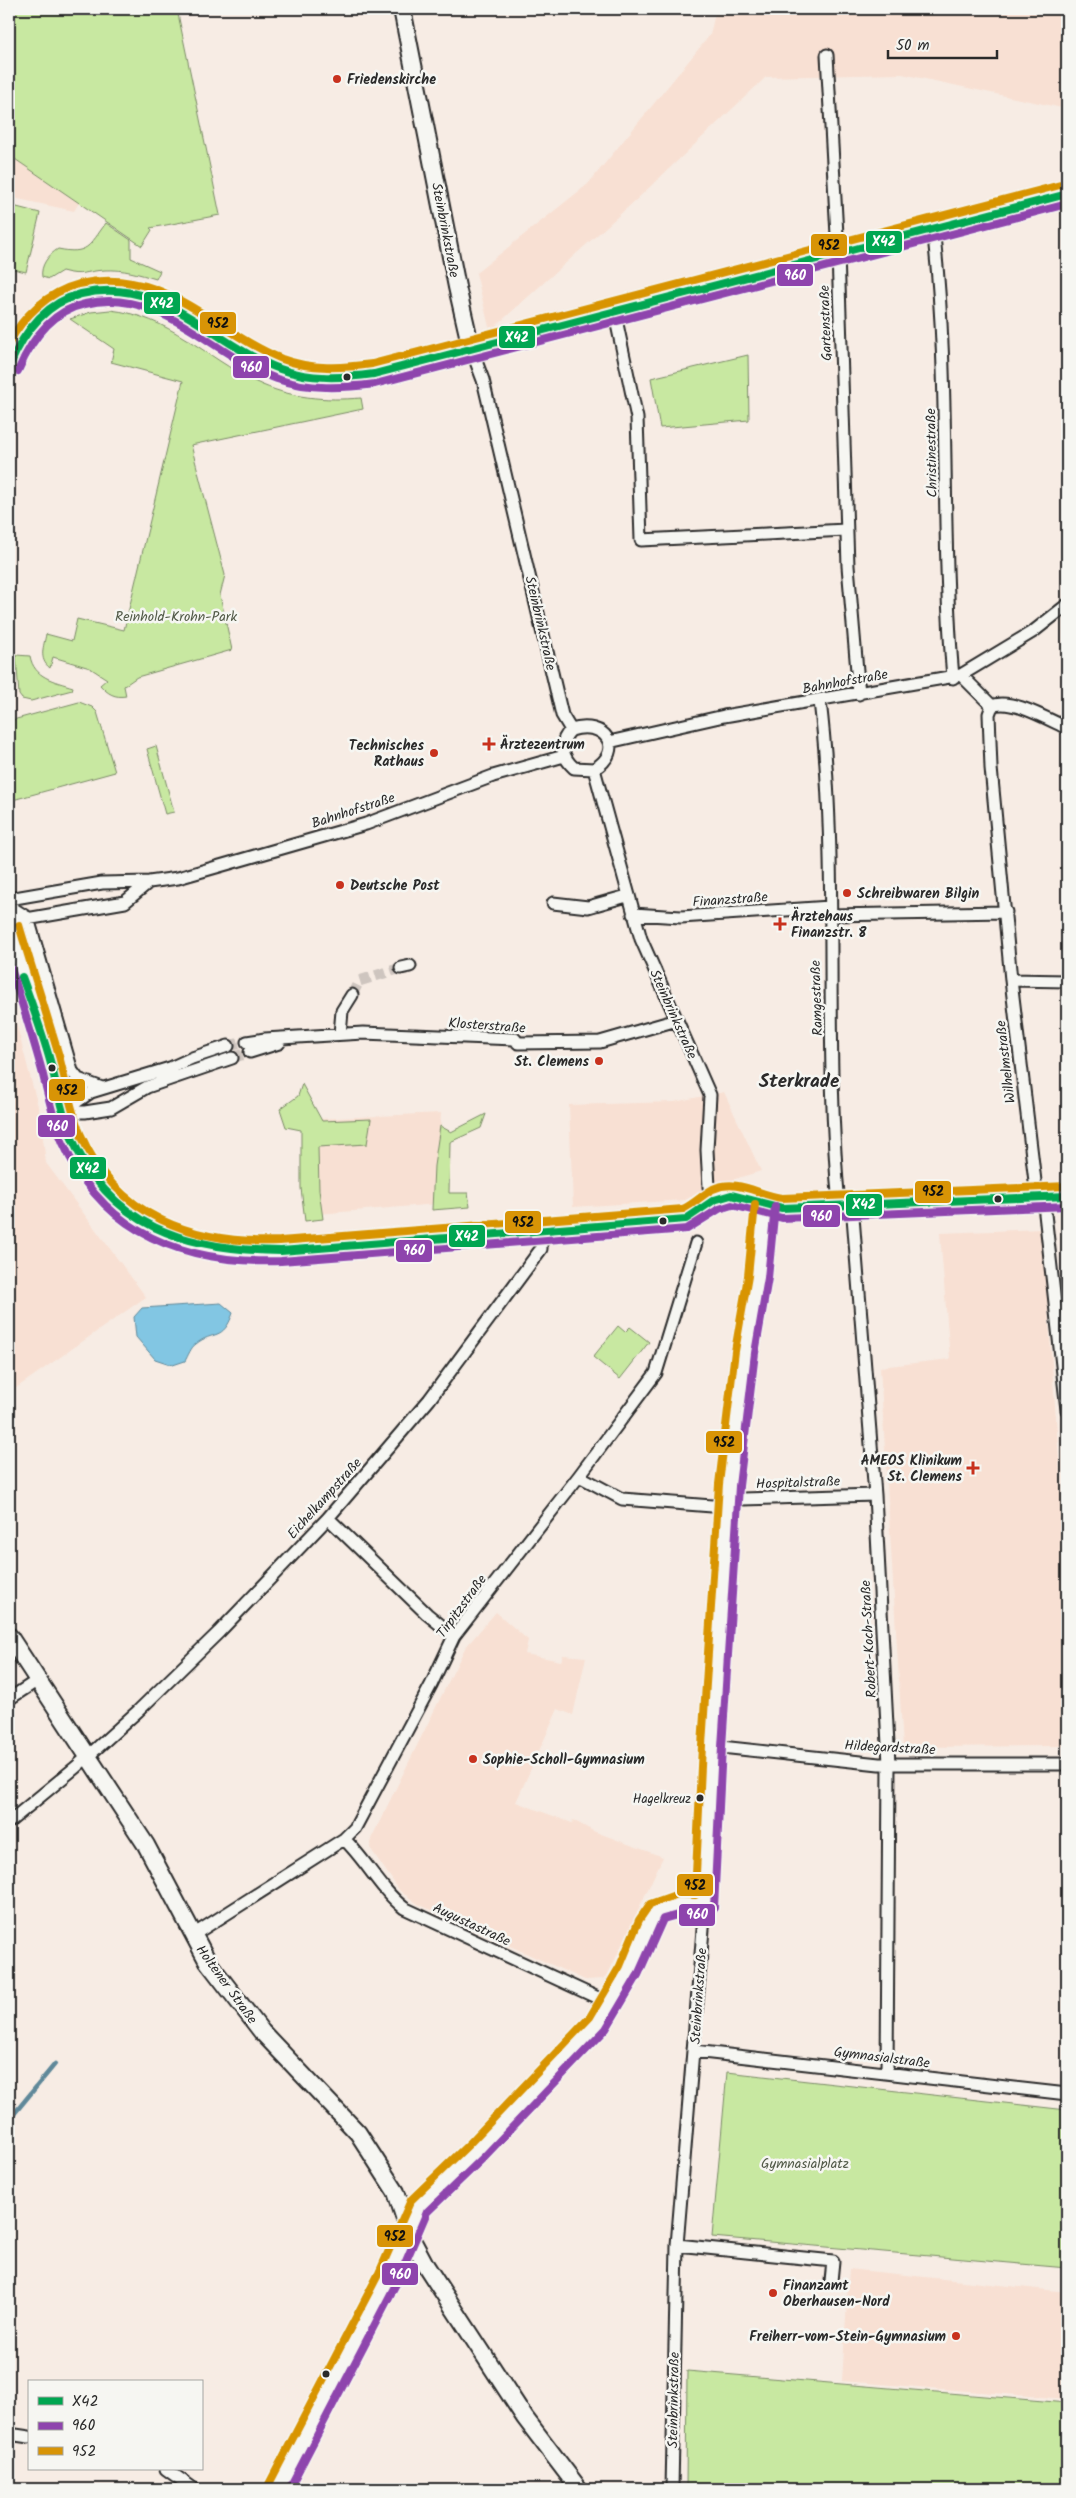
<svg xmlns="http://www.w3.org/2000/svg" width="1076" height="2498" font-family="Kalam,sans-serif">
	<rect width="100%" height="100%" fill="#f7ece4"/>
	<filter id="ink" filterUnits="userSpaceOnUse"><feTurbulence type="fractalNoise" baseFrequency=".02" numOctaves="2"/><feDisplacementMap in="SourceGraphic" scale="10" xChannelSelector="R" yChannelSelector="G"/><feConvolveMatrix kernelMatrix="1 2 1 2 8 2 1 2 1" color-interpolation-filters="sRGB"/></filter>
	<g filter="url(#ink)">
		<!-- built -->
		<path fill="#f8e0d3" d="M716,9H1067V109L902,74L766,77L636,200L490,331L476,273L588,184L710,35Z
			M9,155L79,203L74,211L9,197Z
			M9,996L40,1114L46,1163L146,1297L9,1393Z
			M724,1092L761,1171L709,1187L685,1200L573,1207L569,1105L674,1102Z
			M441,1113L437,1204L318,1214L316,1119Z
			M1042,1229L1067,1569V1746L903,1747L880,1367L950,1359L940,1233Z
			M496,1612L528,1640L525,1654L561,1661L563,1655L586,1657L573,1715L558,1709L516,1802L572,1823L573,1820L593,1831L663,1857L608,1974L602,1979L585,1980L418,1904L400,1891L370,1848L371,1839L465,1648Z
			M849,2269L1067,2292V2399L842,2381Z"/>
		<!-- green -->
		<path fill="#c8e8a1" stroke="#7a8a66" d="M9,9H177L220,215L150,228L152,230L142,246L9,155Z
			M9,205L40,213L26,272L9,268Z
			M106,223L131,240V258L160,271L156,279C139,274 123,269 105,270C84,271 84,277 62,271L49,279L42,277C40,266 48,255 58,249C88,255 89,246 106,223Z
			M110,310C169,316 205,357 256,382C289,398 326,401 361,398L363,409L191,445L225,575L220,595L232,650L137,677L124,686L126,696C115,698 108,694 100,685L107,679L90,668L53,657L50,668C38,659 44,646 46,634L72,641L77,619L124,630L183,381L111,362L114,349L70,319L91,312Z
			M748,355L749,420L660,428L651,378Z
			M16,655L30,656C34,678 54,681 73,687L72,690L31,701L22,699L19,695Z
			M79,702L92,707L97,712L115,772L9,801V721Z
			M156,746L174,812L165,814L147,749Z
			M302,1084L322,1121L371,1119L367,1144L318,1147L319,1190L323,1219L305,1221L301,1188V1130L286,1127L280,1109L298,1096Z
			M486,1114L481,1128L450,1142L449,1193H468L470,1207L432,1210L434,1166L440,1126L451,1132Z
			M618,1326L625,1332L630,1327L649,1342L620,1379L593,1357Z
			M727,2072L1067,2110V2268L712,2237Z
			M687,2371L1067,2403V2489H686Z"/>
		<!-- water -->
		<path fill="#82c6e3" stroke="#5f8899" d="M221,1303L233,1313C223,1342 213,1330 196,1344C191,1347 188,1356 185,1361L173,1365L155,1359L136,1337L134,1317L142,1308Z"/>
		<g fill="none" stroke-linecap="round" stroke-linejoin="round">
			<!-- stream -->
			<path stroke="#5f8899" stroke-width="4.5" d="M9,2120L55,2064"/>
			<!-- street-tunnel -->
			<path stroke="#cec5bf" stroke-width="11" stroke-dasharray="11 5.5" stroke-linecap="butt" d="M352,995L359,981L401,968
				M228,1046L247,1042
				M232,1058L250,1052"/>
			<!-- street casing -->
			<g stroke="#2b2b2b" stroke-width="15">
				<path id="street" d="M827,55L838,253L848,566L859,694
					M933,228C951,378 940,528 953,678
					M614,310L637,418L641,540L846,530
					M471,348L483,380L562,715L571,730C558,742 562,757 574,768L594,769L641,939L710,1095L707,1150L709,1187L716,1199
					M961,675L992,706
					M820,701C840,868 823,1037 839,1205
					M992,706L989,714L991,768L1011,980L1037,1198L1044,1205L1067,1410
					M992,706C1010,697 1049,720 1067,728
					M571,730C605,719 626,750 594,769
					M609,742L724,716L961,675L1034,631L1067,605
					M9,899L102,883L149,882L178,878L366,824L493,776L564,756
					M553,903L588,907L627,896
					M9,906L28,918L72,1071L78,1079L102,1088
					M633,914L681,917L830,907
					M830,915L1006,912
					M9,922L125,902L149,882
					M401,968L410,966
					M1011,980L1067,981
					M340,1034L342,1011L352,995
					M247,1042L265,1039L363,1033L515,1039L518,1043L600,1042L677,1020
					M250,1052L279,1043
					M62,1112H85L111,1108L147,1087L232,1058
					M62,1112L91,1092L170,1068L192,1058L228,1046
					M852,1204L875,1495L889,1764L887,2073
					M579,1476L622,1499L712,1506L742,1499L875,1495
					M328,1518L427,1614L454,1636
					M9,1699L38,1680
					M712,1746L879,1764H1067
					M9,1822L76,1767L138,1711L219,1632L328,1518L429,1400L541,1249V1230
					M344,1839C366,1860 380,1889 404,1908L598,1998L609,2008
					M193,1935L344,1839L355,1828L431,1685L454,1636L579,1476L656,1373L696,1243
					M694,2051L1067,2094
					M677,2245L833,2261L831,2281
					M9,2434L29,2437
					M166,2469L194,2489
					M672,2489L677,2245L705,1905"/>
			</g>
			<!-- secondary casing -->
			<g stroke="#2b2b2b" stroke-width="20">
				<path id="secondary" d="M402,9L457,287L471,348
					M9,367C21,335 41,309 73,296C152,265 212,345 280,369C311,380 342,378 374,374L1067,194
					M9,928C22,972 36,1015 49,1059C57,1086 61,1113 72,1139C94,1191 145,1235 202,1246C228,1252 254,1252 281,1251L686,1219C700,1213 709,1200 724,1196C744,1190 762,1207 782,1208L1067,1196
					M9,1636L146,1845L208,1962L262,2032L358,2133L396,2192L411,2238L426,2266L525,2418L579,2489
					M278,2489L388,2277L419,2206L476,2151L598,2023L629,1970L648,1925L657,1911L680,1904L705,1905L712,1746L729,1485L745,1352L758,1277L765,1205"/>
			</g>
			<!-- street -->
			<use href="#street" stroke="#f6f6f2" stroke-width="11"/>
			<!-- secondary -->
			<use href="#secondary" stroke="#f6f6f2" stroke-width="16"/>
			<!-- bus-1 casing -->
			<g stroke="#f6f6f2" stroke-width="11">
				<path id="bus-1" d="M9,367C22,335 44,303 81,294C163,275 210,343 280,369C310,380 343,378 374,374L1067,194
					M22,977C33,1007 44,1037 52,1068C58,1090 61,1112 70,1134C109,1228 187,1250 281,1251L686,1219L714,1200L731,1195L782,1208L1067,1196"/>
			</g>
			<!-- bus-2 casing -->
			<g stroke="#f6f6f2" stroke-width="11">
				<path id="bus-2" d="M18,371C31,340 51,311 85,304C159,286 212,355 277,379C309,390 343,388 375,384L1067,204
					M9,962C20,998 32,1034 42,1071C48,1095 53,1120 63,1143C104,1235 187,1264 281,1261L687,1229L719,1209L732,1205L782,1218L1067,1206
					M289,2489L397,2282L427,2212L483,2158L606,2029L638,1975L663,1919L681,1914L708,1915L714,1908L722,1747L739,1486L755,1353L768,1278L775,1206"/>
			</g>
			<!-- bus-3 casing -->
			<g stroke="#f6f6f2" stroke-width="11">
				<path id="bus-3" d="M9,343C23,316 48,292 79,284C164,265 211,330 282,359C311,370 343,368 372,364L1064,184
					M19,925C32,969 46,1012 59,1056C66,1082 70,1109 80,1133C116,1218 195,1244 280,1241L683,1209C694,1204 702,1195 713,1189C738,1178 758,1195 782,1198L1067,1186
					M269,2484L379,2273L411,2200L469,2144L590,2017L620,1966L639,1920L650,1904L678,1894L695,1895L702,1745L719,1484L735,1351L748,1276L755,1204"/>
			</g>
			<!-- bus-1 -->
			<use href="#bus-1" stroke="#00a651" stroke-width="8"/>
			<!-- bus-2 -->
			<use href="#bus-2" stroke="#8e44ad" stroke-width="8"/>
			<!-- bus-3 -->
			<use href="#bus-3" stroke="#d89406" stroke-width="8"/>
		</g>
	</g>
	<!-- markers -->
	<g fill="#c8321e" stroke="#f6f6f2" stroke-width="2">
		<circle cx="337" cy="79" r="5"/>
		<path d="M486.5 736.5h5v5h5v5h-5v5h-5v-5h-5v-5h5z"/>
		<circle cx="434" cy="753" r="5"/>
		<circle cx="340" cy="885" r="5"/>
		<circle cx="847" cy="893" r="5"/>
		<path d="M777.5 916.5h5v5h5v5h-5v5h-5v-5h-5v-5h5z"/>
		<circle cx="599" cy="1061" r="5"/>
		<path d="M970.5 1460.5h5v5h5v5h-5v5h-5v-5h-5v-5h5z"/>
		<circle cx="473" cy="1759" r="5"/>
		<circle cx="773" cy="2293" r="5"/>
		<circle cx="956" cy="2336" r="5"/>
	</g>
	<g fill="#2b2b2b" stroke="#f6f6f2" stroke-width="2">
		<circle cx="347" cy="377" r="4.5"/>
		<circle cx="52" cy="1068" r="4.5"/>
		<circle cx="998" cy="1199" r="4.5"/>
		<circle cx="663" cy="1221" r="4.5"/>
		<circle cx="700" cy="1798" r="4.5"/>
		<circle cx="326" cy="2374" r="4.5"/>
	</g>
	<g text-anchor="middle" stroke-width="5" stroke-linejoin="round" paint-order="stroke">
		<!-- bus labels -->
		<g font-size="13" fill="#2b2b2b" stroke="#f6f6f2" text-anchor="end">
			<text x="691" y="1803">Hagelkreuz</text>
		</g>
		<!-- poi labels -->
		<g font-size="14" font-weight="bold" fill="#2b2b2b" stroke="#f6f6f2" text-anchor="start">
			<text x="347" y="84">Friedenskirche</text>
			<text x="500" y="749">Ärztezentrum</text>
			<text x="424" y="750" text-anchor="end">Technisches<tspan x="424" dy="16">Rathaus</tspan></text>
			<text x="350" y="890">Deutsche Post</text>
			<text x="857" y="898">Schreibwaren Bilgin</text>
			<text x="791" y="921">Ärztehaus<tspan x="791" dy="16">Finanzstr. 8</tspan></text>
			<text x="589" y="1066" text-anchor="end">St. Clemens</text>
			<text x="962" y="1465" text-anchor="end">AMEOS Klinikum<tspan x="962" dy="16">St. Clemens</tspan></text>
			<text x="483" y="1764">Sophie-Scholl-Gymnasium</text>
			<text x="783" y="2290">Finanzamt<tspan x="783" dy="16">Oberhausen-Nord</tspan></text>
			<text x="946" y="2341" text-anchor="end">Freiherr-vom-Stein-Gymnasium</text>
		</g>
		<!-- street labels -->
		<g font-size="14" fill="#2b2b2b" stroke="#f6f6f2">
			<text transform="translate(446 230) rotate(79)" y="5">Steinbrinkstraße</text>
			<text transform="translate(825 323) rotate(-92)" y="5">Gartenstraße</text>
			<text transform="translate(931 453) rotate(-91)" y="5">Christinestraße</text>
			<text transform="translate(541 623) rotate(77)" y="5">Steinbrinkstraße</text>
			<text transform="translate(845 681) rotate(-10)" y="5">Bahnhofstraße</text>
			<text transform="translate(353 810) rotate(-18)" y="5">Bahnhofstraße</text>
			<text transform="translate(730 899) rotate(-4)" y="5">Finanzstraße</text>
			<text transform="translate(816 998) rotate(-92)" y="5">Ramgestraße</text>
			<text transform="translate(674 1014) rotate(66)" y="5">Steinbrinkstraße</text>
			<text transform="translate(487 1025) rotate(4)" y="5">Klosterstraße</text>
			<text transform="translate(1005 1062) rotate(-97)" y="5">Wilhelmstraße</text>
			<text transform="translate(798 1482) rotate(-2)" y="5">Hospitalstraße</text>
			<text transform="translate(324 1498) rotate(-48)" y="5">Eichelkampstraße</text>
			<text transform="translate(461 1606) rotate(-54)" y="5">Tirpitzstraße</text>
			<text transform="translate(868 1639) rotate(-93)" y="5">Robert-Koch-Straße</text>
			<text transform="translate(890 1747) rotate(3)" y="5">Hildegardstraße</text>
			<text transform="translate(472 1924) rotate(25)" y="5">Augustastraße</text>
			<text transform="translate(227 1984) rotate(54)" y="5">Holtener Straße</text>
			<text transform="translate(698 1996) rotate(-86)" y="5">Steinbrinkstraße</text>
			<text transform="translate(882 2057) rotate(7)" y="5">Gymnasialstraße</text>
			<text transform="translate(673 2400) rotate(-89)" y="5">Steinbrinkstraße</text>
		</g>
		<!-- park labels -->
		<g font-size="14" fill="#525a48" stroke="#f6f6f2">
			<text x="176" y="621">Reinhold-Krohn-Park</text>
			<text x="805" y="2168">Gymnasialplatz</text>
		</g>
		<!-- district labels -->
		<g font-size="19" font-weight="bold" fill="#2b2b2b" stroke="#f6f6f2">
			<text x="799" y="1087">Sterkrade</text>
		</g>
	</g>
	<g stroke="#f6f6f2" stroke-width="2">
		<rect x="865" y="230" width="38" height="24" rx="5" fill="#00a651"/>
		<rect x="810" y="233" width="38" height="24" rx="5" fill="#d89406"/>
		<rect x="776" y="263" width="38" height="24" rx="5" fill="#8e44ad"/>
		<rect x="143" y="291" width="38" height="24" rx="5" fill="#00a651"/>
		<rect x="199" y="311" width="38" height="24" rx="5" fill="#d89406"/>
		<rect x="498" y="325" width="38" height="24" rx="5" fill="#00a651"/>
		<rect x="232" y="355" width="38" height="24" rx="5" fill="#8e44ad"/>
		<rect x="48" y="1078" width="38" height="24" rx="5" fill="#d89406"/>
		<rect x="37" y="1114" width="39" height="24" rx="5" fill="#8e44ad"/>
		<rect x="69" y="1156" width="38" height="24" rx="5" fill="#00a651"/>
		<rect x="914" y="1180" width="38" height="24" rx="5" fill="#d89406"/>
		<rect x="845" y="1193" width="38" height="24" rx="5" fill="#00a651"/>
		<rect x="802" y="1204" width="39" height="24" rx="5" fill="#8e44ad"/>
		<rect x="504" y="1210" width="38" height="24" rx="5" fill="#d89406"/>
		<rect x="448" y="1224" width="38" height="24" rx="5" fill="#00a651"/>
		<rect x="395" y="1239" width="38" height="24" rx="5" fill="#8e44ad"/>
		<rect x="705" y="1430" width="38" height="24" rx="5" fill="#d89406"/>
		<rect x="676" y="1873" width="38" height="24" rx="5" fill="#d89406"/>
		<rect x="678" y="1903" width="38" height="24" rx="5" fill="#8e44ad"/>
		<rect x="376" y="2224" width="38" height="24" rx="5" fill="#d89406"/>
		<rect x="381" y="2262" width="38" height="24" rx="5" fill="#8e44ad"/>
	</g>
	<g font-size="14" text-anchor="middle" font-weight="bold" fill="#fff">
		<text x="884" y="246">X42</text>
		<text x="795" y="280">960</text>
		<text x="162" y="308">X42</text>
		<text x="517" y="342">X42</text>
		<text x="251" y="372">960</text>
		<text x="57" y="1131">960</text>
		<text x="88" y="1173">X42</text>
		<text x="864" y="1209">X42</text>
		<text x="821" y="1221">960</text>
		<text x="467" y="1241">X42</text>
		<text x="414" y="1255">960</text>
		<text x="697" y="1919">960</text>
		<text x="400" y="2279">960</text>
	</g>
	<g font-size="14" text-anchor="middle" font-weight="bold" fill="#111">
		<text x="829" y="250">952</text>
		<text x="218" y="328">952</text>
		<text x="67" y="1095">952</text>
		<text x="933" y="1196">952</text>
		<text x="523" y="1227">952</text>
		<text x="724" y="1447">952</text>
		<text x="695" y="1890">952</text>
		<text x="395" y="2241">952</text>
	</g>
	<!-- margin -->
	<rect width="1076" height="2498" fill="none" stroke="#f6f6f2" stroke-width="30"/>
	<rect x="15" y="15" width="1046" height="2468" fill="none" stroke="#2b2b2b" stroke-width="2" filter="url(#ink)"/>
	<!-- legend -->
	<rect x="28" y="2380" width="175" height="90" fill="#f6f6f2" stroke="#a5a5a2"/>
	<rect x="38" y="2397" width="25" height="8" fill="#00a651" stroke="#a5a5a2"/>
	<text x="72" y="2406" font-size="15" fill="#2b2b2b">X42</text>
	<rect x="38" y="2422" width="25" height="8" fill="#8e44ad" stroke="#a5a5a2"/>
	<text x="72" y="2430" font-size="15" fill="#2b2b2b">960</text>
	<rect x="38" y="2447" width="25" height="8" fill="#d89406" stroke="#a5a5a2"/>
	<text x="72" y="2456" font-size="15" fill="#2b2b2b">952</text>
	<!-- scale -->
	<path d="M888 50v8h109v-8" fill="none" stroke="#2b2b2b" stroke-width="2.5"/>
	<text x="896" y="50" font-size="15" fill="#2b2b2b" stroke="#f6f6f2" stroke-width="4" paint-order="stroke">50 m</text>
</svg>
